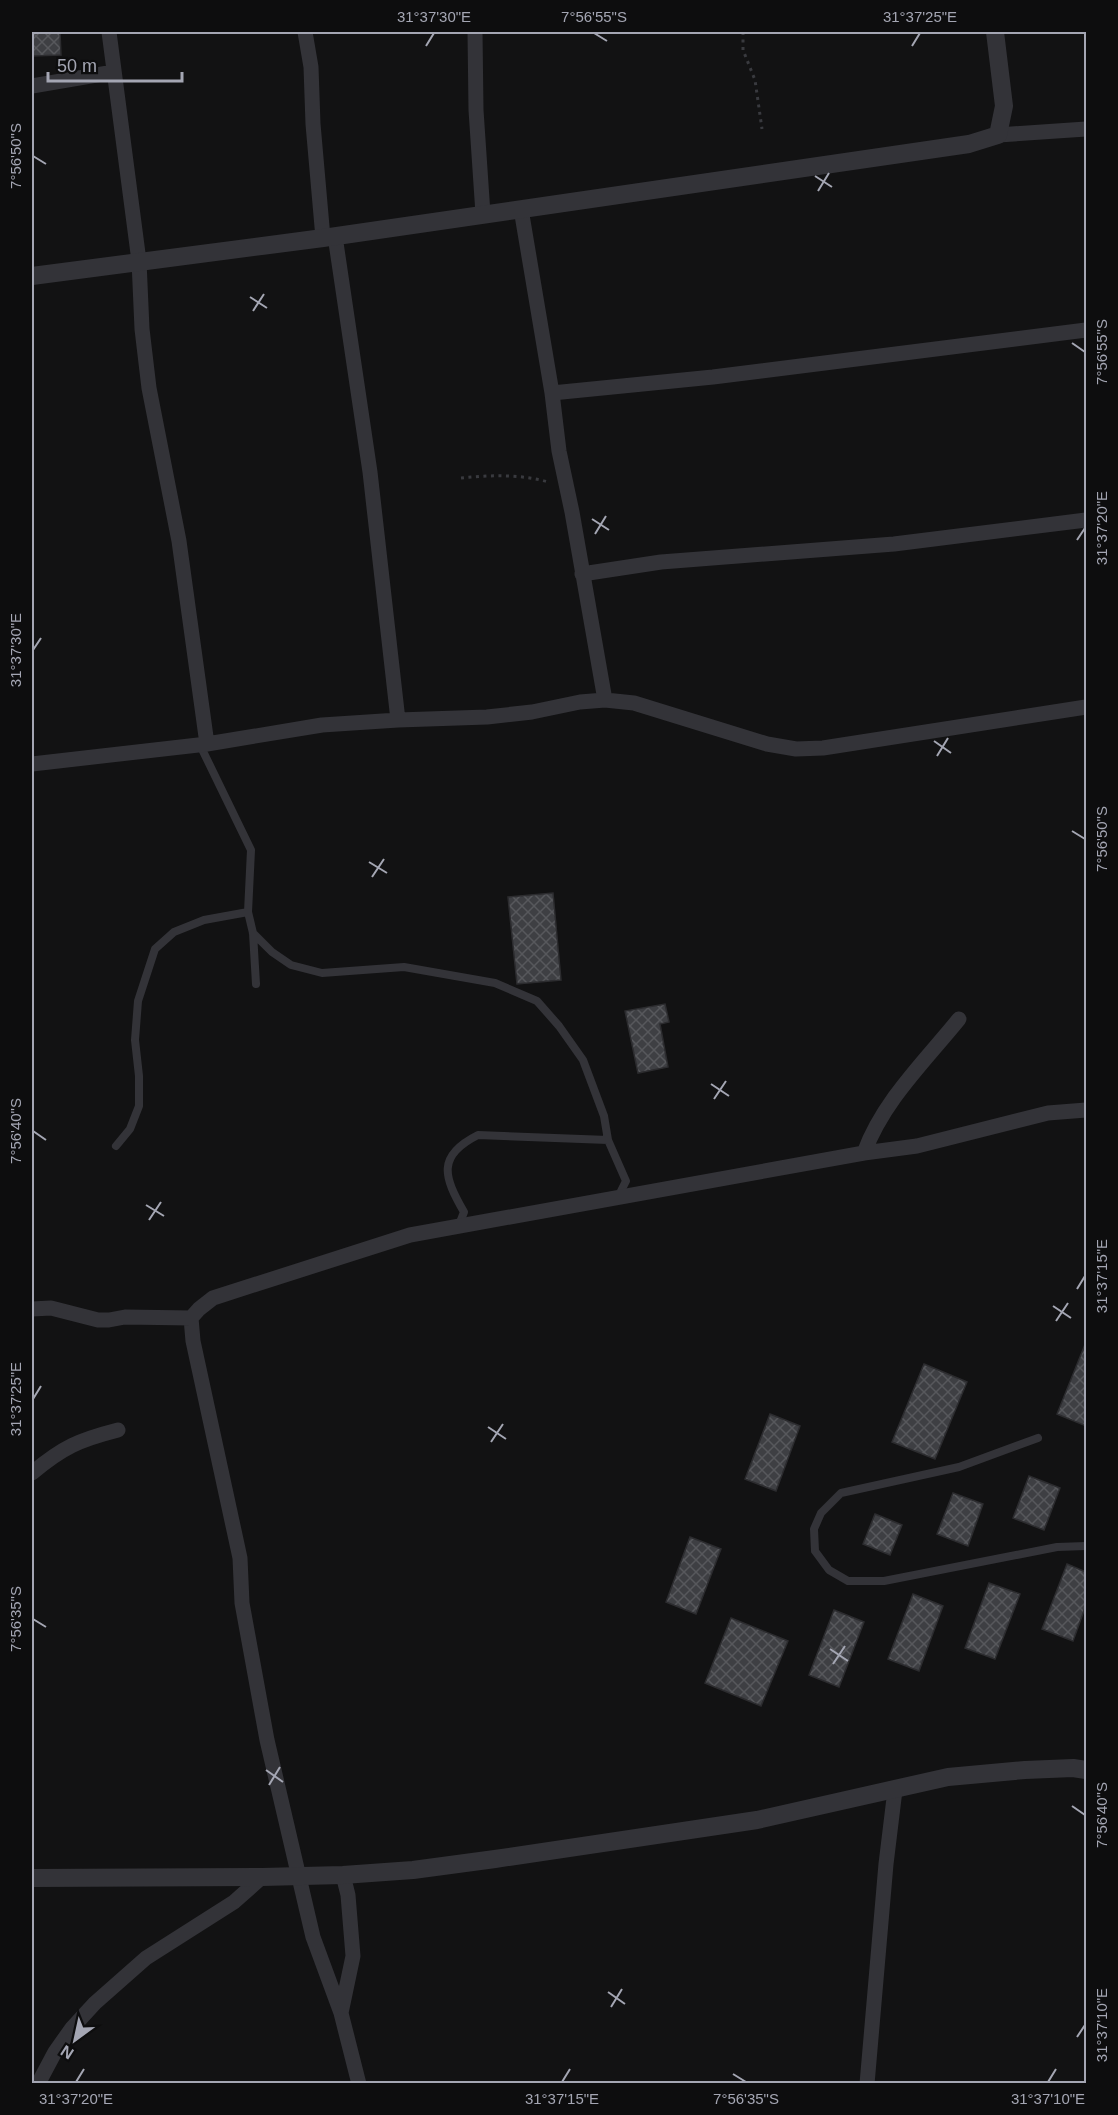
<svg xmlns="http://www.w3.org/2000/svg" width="1118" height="2115" font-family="Helvetica,sans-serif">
	<defs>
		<pattern id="building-cross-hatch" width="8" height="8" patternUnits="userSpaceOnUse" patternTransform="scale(1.5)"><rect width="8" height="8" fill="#3e3f43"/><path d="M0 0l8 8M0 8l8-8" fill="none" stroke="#57585c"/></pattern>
	</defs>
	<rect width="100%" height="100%" fill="#121213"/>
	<!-- building -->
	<path fill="url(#building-cross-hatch)" stroke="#2c2c2f" stroke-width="1.5" d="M32,32H60L61,55L32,56Z
		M553,893L561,980L517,984L508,897Z
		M665,1004L669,1022L660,1024L668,1067L638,1073L625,1011Z
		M1086,1342V1426L1057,1414Z
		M924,1364L967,1382L935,1459L892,1442Z
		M770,1414L800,1426L776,1491L745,1479Z
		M1029,1476L1060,1488L1044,1530L1013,1518Z
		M953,1493L983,1504L968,1546L937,1534Z
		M875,1514L902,1525L890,1555L863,1544Z
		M690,1537L721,1549L696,1614L666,1602Z
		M1067,1564L1086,1572V1605L1073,1641L1042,1629Z
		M989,1583L1020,1594L995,1659L965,1648Z
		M913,1594L943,1606L919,1671L888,1659Z
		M834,1610L864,1622L839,1687L809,1675Z
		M731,1618L788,1641L761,1706L705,1683Z"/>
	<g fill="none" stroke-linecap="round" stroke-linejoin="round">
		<!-- path -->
		<path stroke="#393a3f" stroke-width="3" stroke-dasharray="3 4.5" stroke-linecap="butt" d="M743,32V50L755,80L762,129
			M461,478C490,475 521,474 548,482"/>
		<!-- service -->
		<path stroke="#333338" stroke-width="8" d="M200,745L251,850L248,912L253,933L256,984
			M253,933L272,952L291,965L322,973L404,967L495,983L537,1001L559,1026L583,1060L604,1116L608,1140L626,1181L618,1197
			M116,1146L130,1129L139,1106V1076L135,1040L138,1001L155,949L174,932L204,920L248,912
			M459,1225L464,1212C444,1177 436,1156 478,1135L608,1140
			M1038,1438L959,1467L841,1493L821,1513L814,1529L815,1551L829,1570L848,1581H884L1057,1547L1086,1546"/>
		<!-- minor -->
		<path stroke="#333338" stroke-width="15" d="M109,32L139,261L142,329L149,388L179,541L207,744
			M305,32L311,67L313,124L323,238
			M475,32L476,110L483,214
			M32,86L114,72
			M998,135L1086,129
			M521,209L552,393L559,451L572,512L605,700
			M335,236L370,472L398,720
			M552,393L713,377L1086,330
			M582,574L661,562L894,544L1086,520
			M32,764L207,744L322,725L398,720L487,717L532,712L580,702L605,700L634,703L767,744L796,749L823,748L1086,707
			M864,1153C883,1101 925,1061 959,1019
			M32,1309L51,1308L98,1320H109L125,1317L191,1318
			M32,1473C63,1447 79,1440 118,1430
			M341,2013L353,1956L348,1895L343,1875
			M38,2084L55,2052L72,2028L95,2003L146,1958L234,1902L262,1877
			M359,2084L341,2013L313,1937L267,1740L242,1603L240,1558L193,1341L191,1318L199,1309L213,1298L410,1235L864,1153L917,1146L1048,1113L1086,1110
			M867,2084L886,1864L895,1790"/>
		<!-- tertiary -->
		<path stroke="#333338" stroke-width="18" d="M32,276L323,238L969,144L998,135L1004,106L995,32
			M32,1878L262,1877L343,1875L413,1870L495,1859L757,1820L948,1777L1025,1770L1073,1768L1086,1770"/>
	</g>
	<!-- ticks -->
	<path fill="none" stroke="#a4a6b3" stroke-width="2" d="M594,33L607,41M426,46L434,33M912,46L920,33M33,156L46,164M815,176L832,187M818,191L829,173M250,297L267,308M253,311L264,294M1072,343L1085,352M592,519L609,530M595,534L606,516M1077,540L1085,528M33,650L41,638M934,741L951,753M937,756L948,738M1072,831L1085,839M369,862L387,873M372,877L384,859M711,1084L729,1096M714,1099L726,1081M33,1131L46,1140M146,1205L164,1216M149,1220L161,1202M1077,1289L1085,1276M1053,1306L1071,1318M1056,1321L1068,1303M33,1399L41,1386M488,1427L506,1439M491,1442L503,1424M33,1619L46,1627M830,1649L848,1661M833,1664L845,1646M266,1770L283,1782M269,1785L280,1767M1072,1806L1085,1815M608,1992L625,2004M611,2007L622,1989M1077,2037L1085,2025M733,2074L746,2082M76,2082L84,2069M562,2082L570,2069M1048,2082L1056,2069"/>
	<!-- border -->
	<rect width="1118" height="2115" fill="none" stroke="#0d0d0e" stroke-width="66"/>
	<!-- north arrow -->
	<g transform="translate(75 2040) rotate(213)" stroke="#0d0d0e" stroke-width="4.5" paint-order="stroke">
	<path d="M0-4.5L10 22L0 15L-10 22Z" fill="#a4a6b3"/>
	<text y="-9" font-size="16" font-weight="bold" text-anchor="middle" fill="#a4a6b3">N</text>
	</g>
	<!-- scale -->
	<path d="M48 72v9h134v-9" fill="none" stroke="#a4a6b3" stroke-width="3"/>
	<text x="57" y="72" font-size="18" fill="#a4a6b3" stroke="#0d0d0e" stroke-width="4.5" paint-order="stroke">50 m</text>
	<rect x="33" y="33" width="1052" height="2049" fill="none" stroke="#a4a6b3" stroke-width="2"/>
	<g font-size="15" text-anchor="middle" fill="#a4a6b3">
		<text x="434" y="22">31°37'30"E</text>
		<text x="594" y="22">7°56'55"S</text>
		<text x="920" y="22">31°37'25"E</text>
		<text transform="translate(16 156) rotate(-90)" y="5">7°56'50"S</text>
		<text transform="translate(1102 352) rotate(-90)" y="5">7°56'55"S</text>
		<text transform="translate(1102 528) rotate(-90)" y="5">31°37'20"E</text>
		<text transform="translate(16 650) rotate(-90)" y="5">31°37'30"E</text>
		<text transform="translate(1102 839) rotate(-90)" y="5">7°56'50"S</text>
		<text transform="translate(16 1131) rotate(-90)" y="5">7°56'40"S</text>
		<text transform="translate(1102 1276) rotate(-90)" y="5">31°37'15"E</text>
		<text transform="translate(16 1399) rotate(-90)" y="5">31°37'25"E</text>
		<text transform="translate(16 1619) rotate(-90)" y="5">7°56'35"S</text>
		<text transform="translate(1102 1815) rotate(-90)" y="5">7°56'40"S</text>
		<text transform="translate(1102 2025) rotate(-90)" y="5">31°37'10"E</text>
		<text x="76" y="2104">31°37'20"E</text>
		<text x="562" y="2104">31°37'15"E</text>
		<text x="746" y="2104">7°56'35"S</text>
		<text x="1048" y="2104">31°37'10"E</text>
	</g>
</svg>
